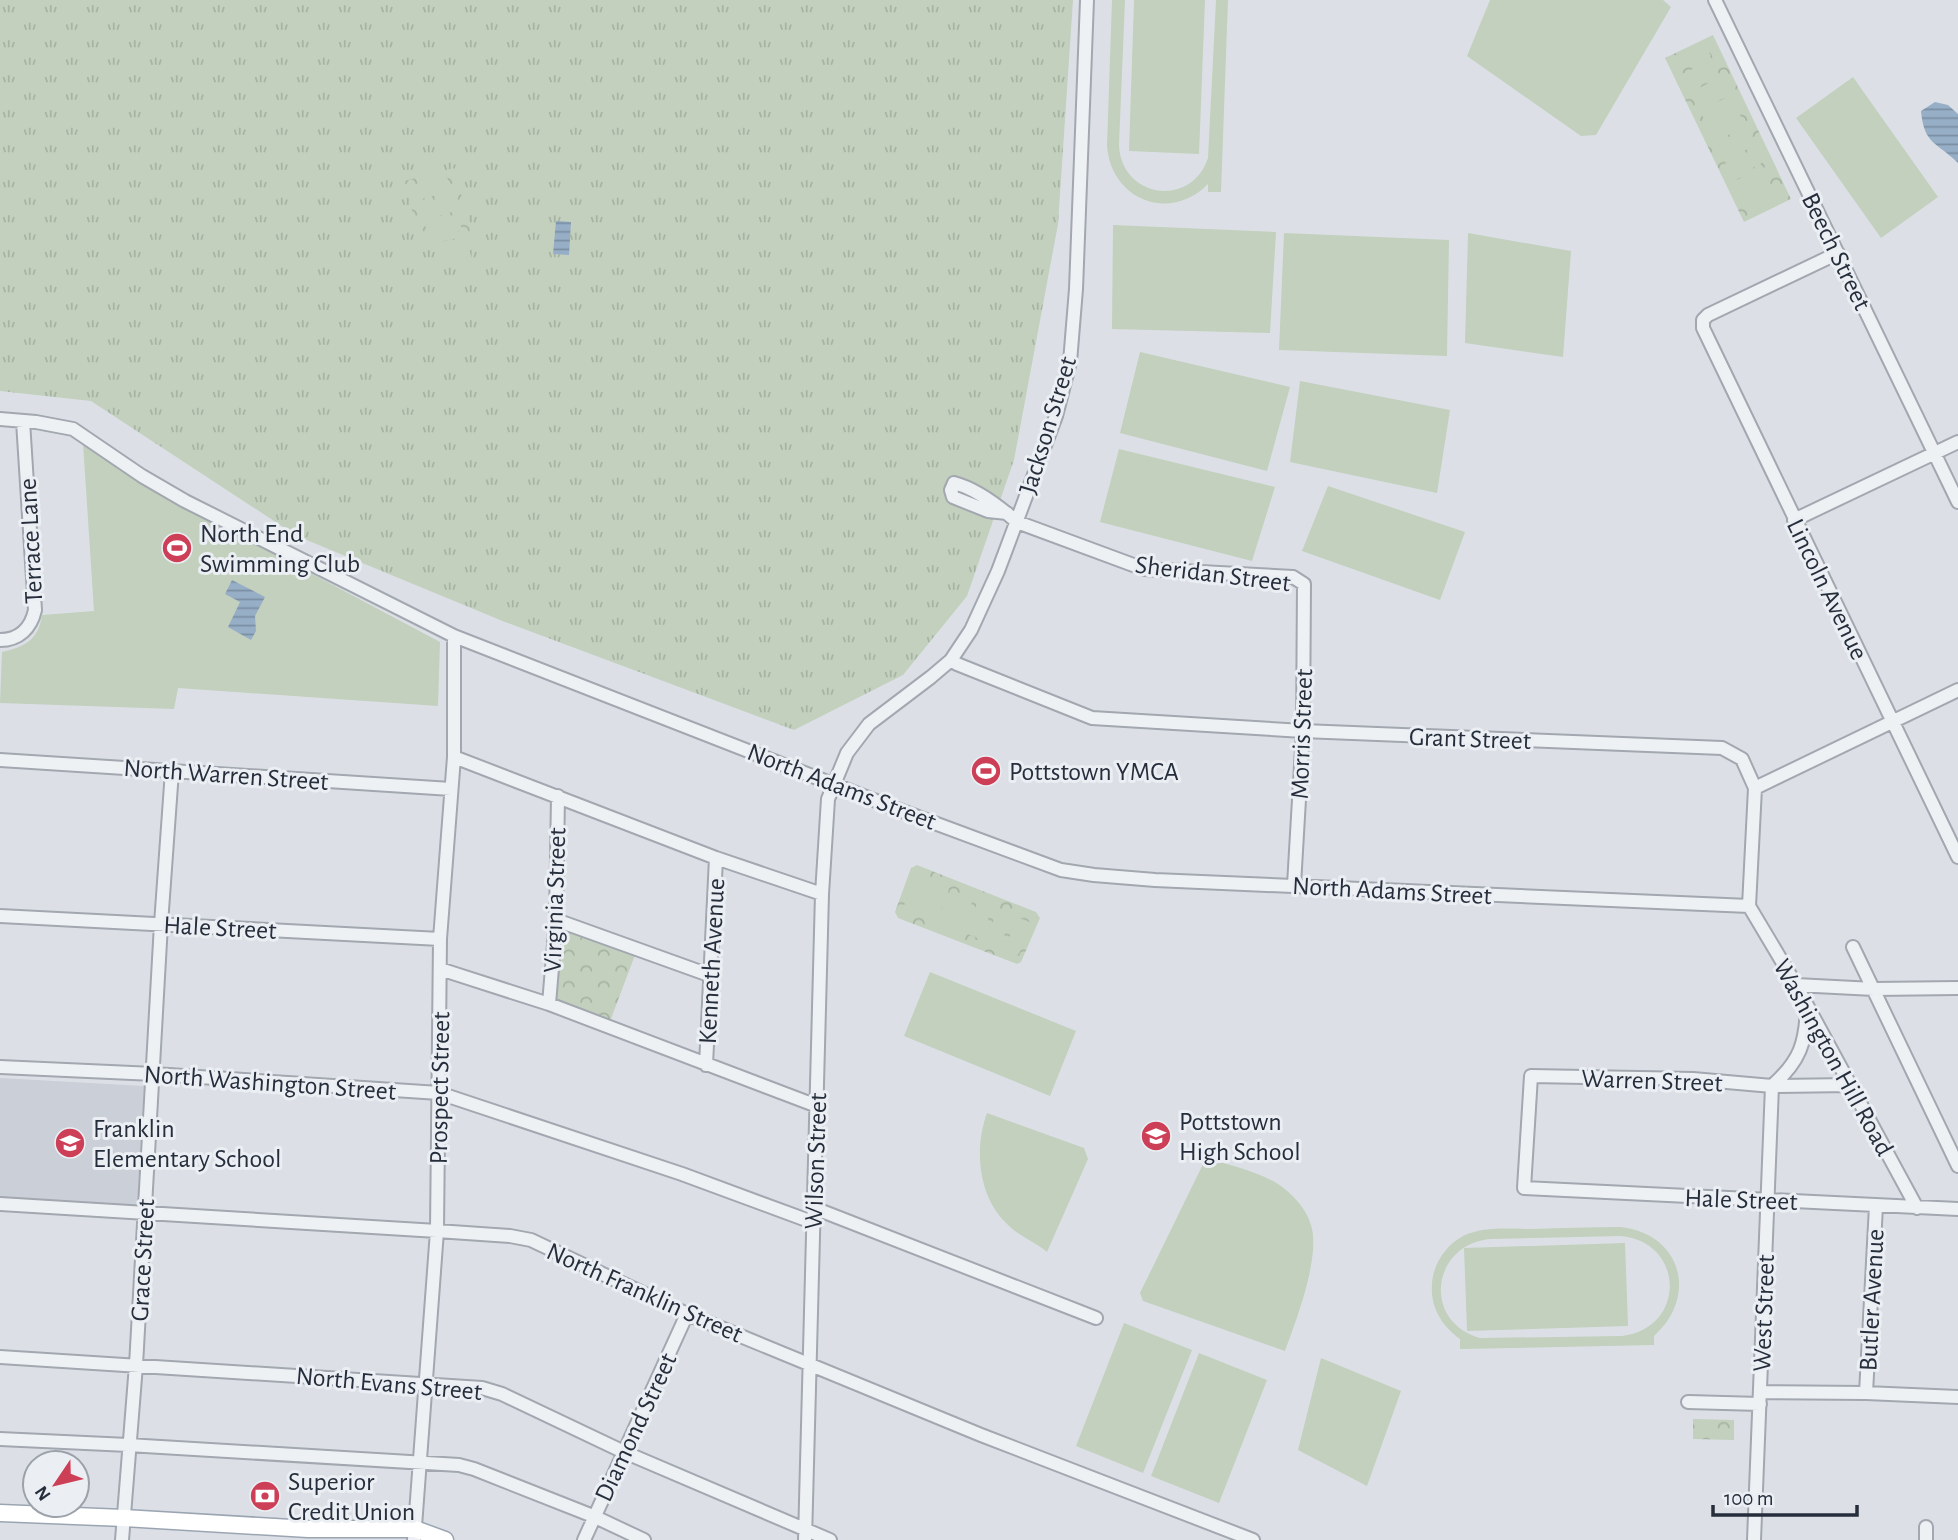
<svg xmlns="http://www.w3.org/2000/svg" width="1958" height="1540" font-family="'Alegreya Sans',sans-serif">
	<defs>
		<pattern id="grass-tufts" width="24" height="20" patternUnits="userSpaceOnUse" patternTransform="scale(1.75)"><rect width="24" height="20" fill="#c2d0bd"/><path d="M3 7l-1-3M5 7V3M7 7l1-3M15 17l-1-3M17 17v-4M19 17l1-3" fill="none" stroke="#a7b3a3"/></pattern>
		<pattern id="forest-crowns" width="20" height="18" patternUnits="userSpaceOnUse" patternTransform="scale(1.75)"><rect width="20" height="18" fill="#c2d0bd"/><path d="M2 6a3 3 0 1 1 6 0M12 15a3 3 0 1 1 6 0" fill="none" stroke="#a7b3a3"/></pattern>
		<pattern id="water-rules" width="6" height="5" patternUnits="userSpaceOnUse" patternTransform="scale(1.75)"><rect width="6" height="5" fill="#96afc7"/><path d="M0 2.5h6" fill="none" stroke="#7a8fa3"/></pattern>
	</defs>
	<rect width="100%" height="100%" fill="#dce0e6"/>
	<!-- built -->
	<path fill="#cacfd8" d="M0,1078L144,1086L137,1208L0,1200Z"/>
	<!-- grass -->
	<path fill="url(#grass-tufts)" d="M0,0H1073L1058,224L1014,460L967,596L903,675L794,730L505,622L297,536L91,401L0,391Z"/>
	<!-- forest -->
	<path fill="url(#forest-crowns)" d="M1713,35L1791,199L1744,222L1665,58Z
		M454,168L472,234L422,247L404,181Z
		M917,865L1036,912L1040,918L1021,962L1017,964L898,918L895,912L911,868Z
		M560,927L635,955L609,1024L560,1005L555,998Z
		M1693,1419L1734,1420V1440L1693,1439Z"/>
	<!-- pitch -->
	<path fill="#c2d0bd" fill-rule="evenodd" d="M1112,0H1125L1119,144C1120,198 1191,209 1208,158L1216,0H1228L1221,192H1208V184C1170,223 1111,200 1107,146Z
		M1134,0H1205L1199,154L1129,151Z
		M1490,0H1663L1671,7L1596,135L1581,136L1467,56Z
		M1704,42L1711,56L1681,70L1674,56Z
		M1712,60L1719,74L1689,89L1682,74Z
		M1721,77L1728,92L1698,106L1691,92Z
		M1853,77L1938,197L1881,238L1796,118Z
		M1730,96L1737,110L1706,124L1700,110Z
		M1739,113L1746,127L1715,141L1709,127Z
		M1748,131L1754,146L1724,160L1717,146Z
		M1756,149L1762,163L1732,178L1725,163Z
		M1764,167L1771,181L1741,195L1734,181Z
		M447,176L451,191L418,200L414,185Z
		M1773,184L1780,198L1750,213L1743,199Z
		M452,195L456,211L423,220L419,204Z
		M458,215L462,230L429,240L425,225Z
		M1113,225L1276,232L1270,333L1112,329Z
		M1284,233L1449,240L1447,356L1279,350Z
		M1468,233L1571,251L1563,357L1465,343Z
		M466,239L472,259L451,266L445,245Z
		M1140,352L1290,387L1267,471L1120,433Z
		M1300,381L1450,410L1437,493L1290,462Z
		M83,443L145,485L440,642L438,706L178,688L174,709L0,703L2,652C25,647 39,639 42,615L94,611Z
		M1119,449L1275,487L1252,561L1100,522Z
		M1328,486L1465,532L1440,600L1302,551Z
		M915,877L930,882L917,914L903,908Z
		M935,884L949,890L936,922L922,916Z
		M959,894L973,900L960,931L946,925Z
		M978,901L993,907L980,939L965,933Z
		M998,909L1012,915L1000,947L985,941Z
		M1017,917L1032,923L1019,954L1005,948Z
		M930,972L1076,1031L1050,1096L904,1036Z
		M987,1113L1084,1148L1088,1159L1047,1252C1034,1241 1018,1236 1006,1223C978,1196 974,1148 987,1113Z
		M1206,1158C1229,1165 1252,1170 1273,1181C1289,1190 1306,1207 1311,1225C1321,1256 1296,1321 1285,1351L1143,1301L1140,1293Z
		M1620,1227C1681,1233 1699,1296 1654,1336V1345L1460,1349V1339C1442,1326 1430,1307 1432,1284C1433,1264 1446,1245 1463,1236C1484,1226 1511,1229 1533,1229C1562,1228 1591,1227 1620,1227ZM1620,1236C1685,1241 1687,1328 1622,1336L1480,1338C1422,1322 1431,1245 1490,1239Z
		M1625,1243L1628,1326L1467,1331L1464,1248Z
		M1124,1323L1192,1350L1143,1473L1076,1446Z
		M1199,1353L1267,1380L1219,1503L1151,1476Z
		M1321,1358L1401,1391L1367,1486L1298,1450Z"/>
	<!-- water -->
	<path fill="url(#water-rules)" d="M1935,102L1948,105L1958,114V163C1937,142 1924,145 1921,111Z
		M556,221L571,222L569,255L553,254Z
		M232,580L265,597L255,616L256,631L251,640L228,627L240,602L225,594Z"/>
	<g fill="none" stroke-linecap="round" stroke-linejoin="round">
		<!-- minor casing -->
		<g stroke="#a2a7b0" stroke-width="16">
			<path id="minor" d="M1715,0L1958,502
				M1838,253L1708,315L1703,320V328L1958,857
				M0,419L36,422L73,429L142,476L185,501L454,636L894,808L1061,870L1094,875L1155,880L1749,906
				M1007,513L988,511L953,497L951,490L954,483C977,489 1000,507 1017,522L1144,569L1293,577L1304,584L1303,731L1294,885
				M1794,520L1958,442
				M0,640C19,640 31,628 35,610L23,421
				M951,660L957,664L1092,718L1303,731L1722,748L1742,759L1755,788L1749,906
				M454,757L716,858L822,894
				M0,760L451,789
				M1755,788L1958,690
				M1749,906L1796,985L1917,1208
				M0,916L440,939
				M556,920L709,975
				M1853,947L1958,1166
				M440,969L549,1004L817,1106
				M1796,985L1874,989L1958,988
				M549,1004L556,920L558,796
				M706,1065L716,858
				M0,1067L154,1074L439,1093L682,1174L812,1222
				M1850,1085L1772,1086L1693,1079L1531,1076L1524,1188L1958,1209
				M1772,1086C1800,1061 1806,1043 1807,1006
				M0,1204L437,1231L510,1236L531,1240L687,1314L981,1435L1253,1540
				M814,1208L1096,1318
				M0,1357L482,1388L502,1394L624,1452L830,1540
				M1760,1392L1866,1393L1958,1397
				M1866,1393L1876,1206
				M1688,1402L1760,1404
				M0,1439L128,1445L459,1465L474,1469L593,1516L644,1540
				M122,1540L136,1365L161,924L172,771
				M414,1540L437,1231L440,939L454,757V636
				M584,1540L687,1314
				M805,1540L822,894L828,799L847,753L869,724L931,677L951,660L971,630L998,571L1056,416L1070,362L1076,289L1087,0
				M1754,1540L1772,1086
				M1926,1540V1527"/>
		</g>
		<!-- major casing -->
		<g stroke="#9ba5b2" stroke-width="19">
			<path id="major" d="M0,1513L124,1518L308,1529H415L445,1540"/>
		</g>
		<!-- minor -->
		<use href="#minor" stroke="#eef1f4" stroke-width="12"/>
		<!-- major -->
		<use href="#major" stroke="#fff" stroke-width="16"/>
	</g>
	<!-- icons -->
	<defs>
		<g id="stadium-disc" transform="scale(1.575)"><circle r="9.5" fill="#cd3e57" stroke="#ebeff4"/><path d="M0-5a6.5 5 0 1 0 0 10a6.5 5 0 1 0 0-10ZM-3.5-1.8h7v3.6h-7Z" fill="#fff"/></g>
		<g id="school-disc" transform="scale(1.575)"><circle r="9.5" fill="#cd3e57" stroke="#ebeff4"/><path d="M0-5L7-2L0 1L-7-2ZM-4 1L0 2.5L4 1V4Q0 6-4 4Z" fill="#fff"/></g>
		<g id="bank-disc" transform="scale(1.575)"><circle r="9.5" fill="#cd3e57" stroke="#ebeff4"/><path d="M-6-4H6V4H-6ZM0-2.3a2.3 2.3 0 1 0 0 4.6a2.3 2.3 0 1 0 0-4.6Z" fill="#fff"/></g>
	</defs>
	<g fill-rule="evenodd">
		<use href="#stadium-disc" x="177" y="548"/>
		<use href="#stadium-disc" x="986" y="771"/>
		<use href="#school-disc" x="1156" y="1136"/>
		<use href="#school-disc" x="70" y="1143"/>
		<use href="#bank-disc" x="265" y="1496"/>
	</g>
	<g text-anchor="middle" stroke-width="6" stroke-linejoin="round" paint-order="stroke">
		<!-- street labels -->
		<g font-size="26" fill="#262e3c" stroke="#ebeff4">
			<text transform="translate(1837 251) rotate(64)" y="9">Beech Street</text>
			<text transform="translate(1047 425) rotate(-73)" y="9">Jackson Street</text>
			<text transform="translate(30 541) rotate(-93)" y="9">Terrace Lane</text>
			<text transform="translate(1213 573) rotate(7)" y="9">Sheridan Street</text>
			<text transform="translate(1828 589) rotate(64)" y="9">Lincoln Avenue</text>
			<text transform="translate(1301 734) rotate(-88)" y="9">Morris Street</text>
			<text transform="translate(1470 738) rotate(2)" y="9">Grant Street</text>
			<text transform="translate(226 774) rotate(4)" y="9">North Warren Street</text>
			<text transform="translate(842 786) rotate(21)" y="9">North Adams Street</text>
			<text transform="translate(1392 890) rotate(3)" y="9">North Adams Street</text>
			<text transform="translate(554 900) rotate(-88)" y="9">Virginia Street</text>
			<text transform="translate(220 927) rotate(3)" y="9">Hale Street</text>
			<text transform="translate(711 961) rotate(-87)" y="9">Kenneth Avenue</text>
			<text transform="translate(1834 1057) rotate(61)" y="9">Washington Hill Road</text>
			<text transform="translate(1652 1080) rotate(2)" y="9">Warren Street</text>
			<text transform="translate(270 1082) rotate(4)" y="9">North Washington Street</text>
			<text transform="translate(439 1088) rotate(-89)" y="9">Prospect Street</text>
			<text transform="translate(815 1161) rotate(-88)" y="9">Wilson Street</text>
			<text transform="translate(1741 1199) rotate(2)" y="9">Hale Street</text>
			<text transform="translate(142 1260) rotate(-87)" y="9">Grace Street</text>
			<text transform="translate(645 1292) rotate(24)" y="9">North Franklin Street</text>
			<text transform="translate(1871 1300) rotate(-87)" y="9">Butler Avenue</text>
			<text transform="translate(1763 1313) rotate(-88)" y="9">West Street</text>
			<text transform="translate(389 1383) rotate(5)" y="9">North Evans Street</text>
			<text transform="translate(635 1427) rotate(-65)" y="9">Diamond Street</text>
		</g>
		<!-- poi labels -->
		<g font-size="26" fill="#262e3c" stroke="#ebeff4" text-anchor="start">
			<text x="200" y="542">North End<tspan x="200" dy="30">Swimming Club</tspan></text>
			<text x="1009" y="780">Pottstown YMCA</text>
			<text x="1179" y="1130">Pottstown<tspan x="1179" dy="30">High School</tspan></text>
			<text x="93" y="1137">Franklin<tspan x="93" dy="30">Elementary School</tspan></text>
			<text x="288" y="1490">Superior<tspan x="288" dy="30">Credit Union</tspan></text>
		</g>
	</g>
	<!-- north arrow -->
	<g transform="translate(56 1484) rotate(235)"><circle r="33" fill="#ebeff4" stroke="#9ca2aa" stroke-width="2"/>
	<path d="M0-5L12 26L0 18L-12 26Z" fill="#cd3e57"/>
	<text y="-10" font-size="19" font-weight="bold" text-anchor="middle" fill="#262e3c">N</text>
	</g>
	<!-- scale -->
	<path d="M1713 1505v10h144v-10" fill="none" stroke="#262e3c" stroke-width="3.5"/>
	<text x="1724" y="1505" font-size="21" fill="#262e3c" stroke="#ebeff4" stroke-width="5" paint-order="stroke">100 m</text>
</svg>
